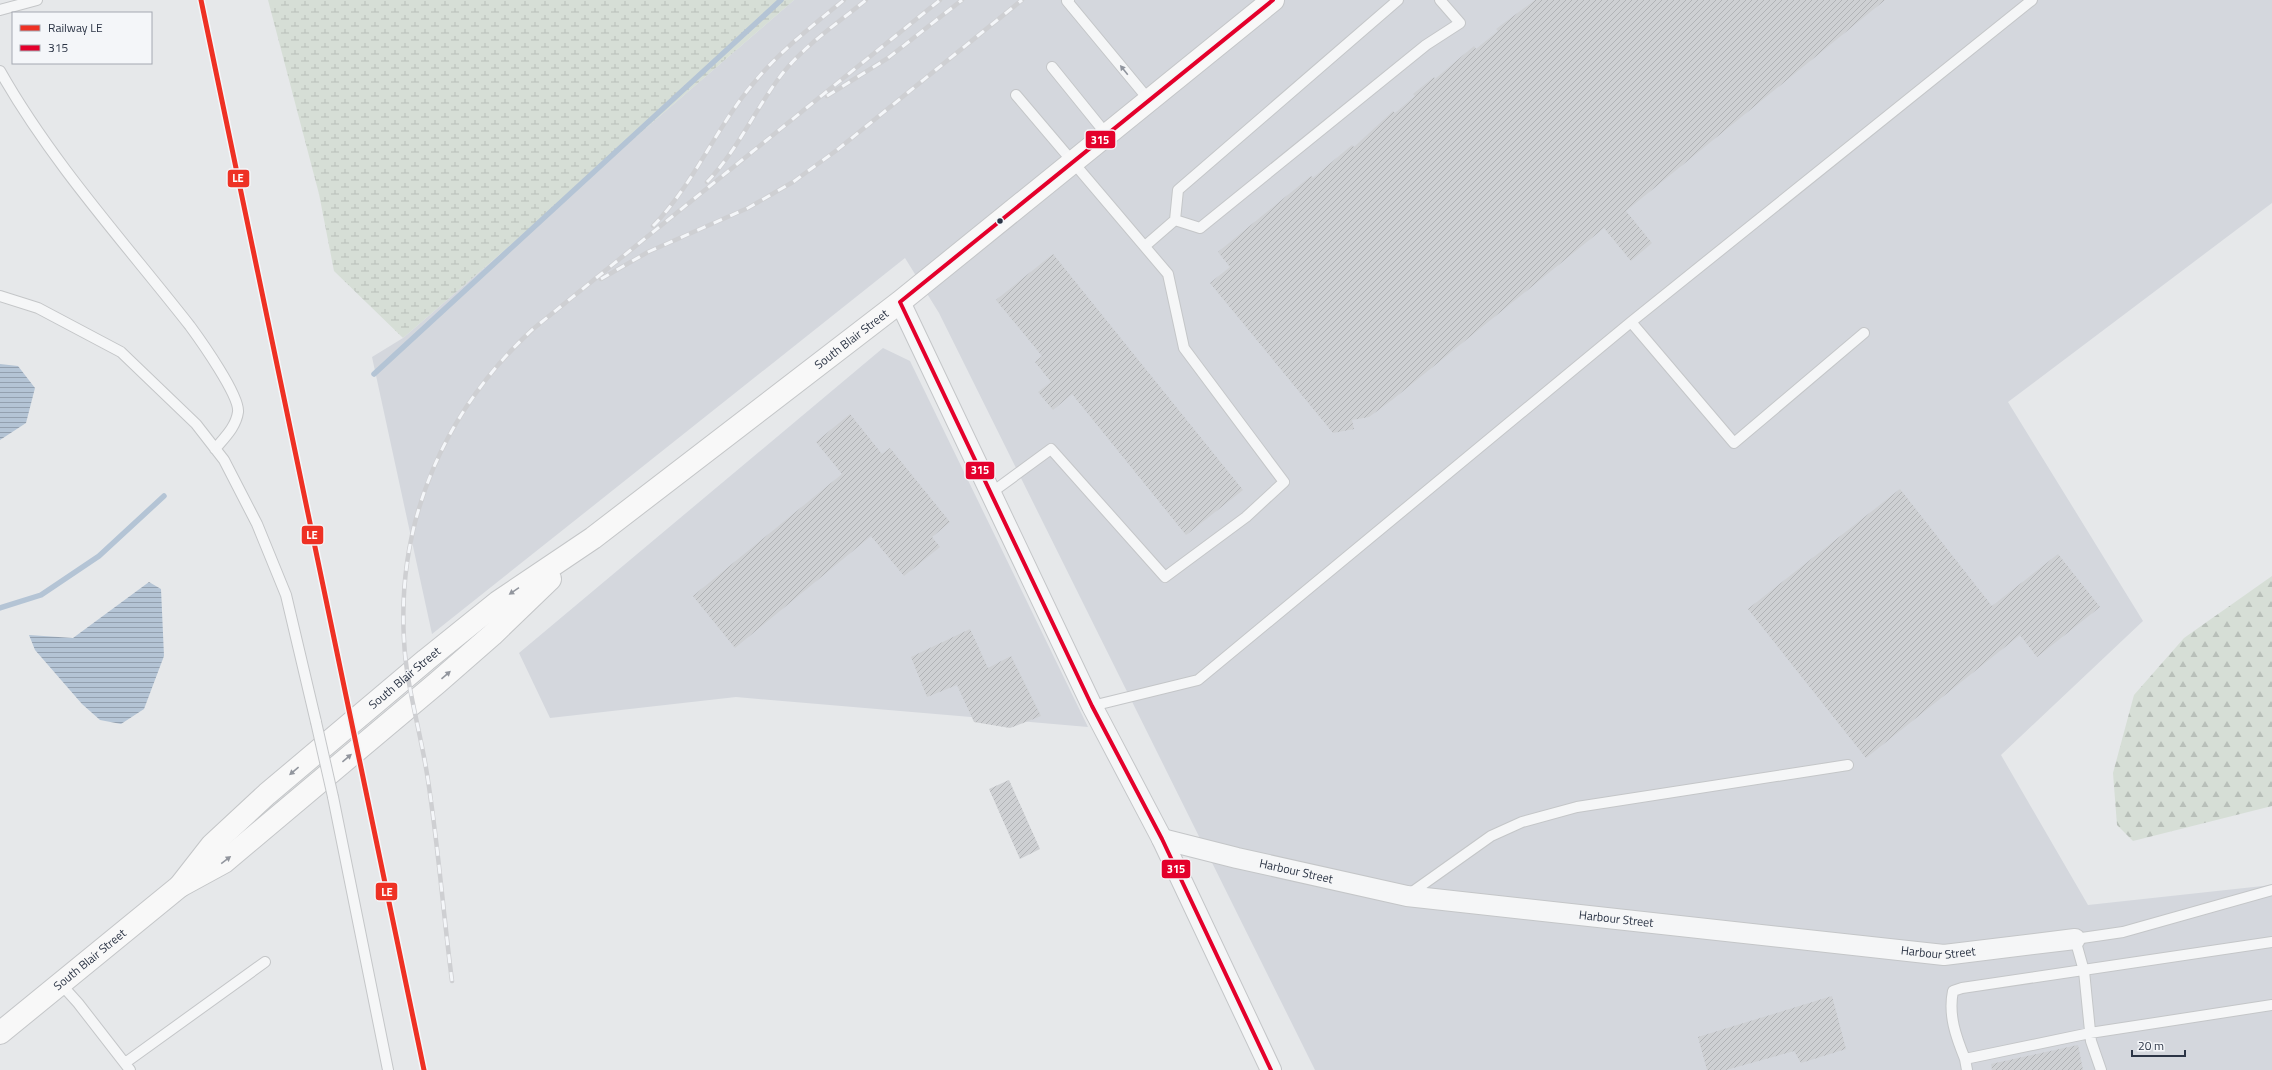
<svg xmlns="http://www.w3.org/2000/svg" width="2272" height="1070" font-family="'Titillium Web',sans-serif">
	<defs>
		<pattern id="forest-firs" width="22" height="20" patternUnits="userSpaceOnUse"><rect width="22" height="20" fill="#d6ded6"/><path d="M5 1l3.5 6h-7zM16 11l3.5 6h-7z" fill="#b8bfb9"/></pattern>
		<pattern id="wetland-marsh" width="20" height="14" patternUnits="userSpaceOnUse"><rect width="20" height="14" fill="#d6ded6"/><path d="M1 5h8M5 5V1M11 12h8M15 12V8" fill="none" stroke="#b8bfb9"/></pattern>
		<pattern id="water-rules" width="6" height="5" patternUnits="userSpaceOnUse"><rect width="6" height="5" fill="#b4c4d5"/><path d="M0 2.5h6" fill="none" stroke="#93a0af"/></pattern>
		<pattern id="building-hatch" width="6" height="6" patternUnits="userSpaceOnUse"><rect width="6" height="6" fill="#ced0d3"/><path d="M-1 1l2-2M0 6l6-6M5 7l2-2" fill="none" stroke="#b1b3b6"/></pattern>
	</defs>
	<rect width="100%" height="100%" fill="#e6e8ea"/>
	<!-- built -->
	<path fill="#d4d7dd" d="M794,0H2272V203L2008,402L2143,621L2001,755L2088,905L2272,885V1070H1315L939,313L905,258L432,634L372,357L403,338Z
		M883,348L910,361L1088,727L736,697L550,718L519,653Z"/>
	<!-- forest -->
	<path fill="url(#forest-firs)" d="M2272,576V806L2133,841L2117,825L2113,773L2134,695L2184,638Z"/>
	<!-- wetland -->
	<path fill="url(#wetland-marsh)" d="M268,0H794L403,338L334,271L319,194Z"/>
	<!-- water -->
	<path fill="url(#water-rules)" d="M0,364L18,366L35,388L26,423L0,440Z
		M149,582L161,589L164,656L144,709L121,724L100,720L82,704L35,650L29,635L73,638Z"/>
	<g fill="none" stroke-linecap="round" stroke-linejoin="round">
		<!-- stream -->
		<path stroke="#b4c4d5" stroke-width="5.5" d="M374,374L781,0
			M0,608L41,595L99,556L164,496"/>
	</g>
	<!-- building -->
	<path fill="url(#building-hatch)" d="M1535,0H1885L1626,211L1652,243L1631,261L1604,228L1392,400L1369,417L1352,420L1354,429L1333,433L1210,283L1230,267L1218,252L1311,176L1313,178L1352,145L1354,147L1393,111L1395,113L1415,96L1413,94L1434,77L1435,79L1474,46L1476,49L1498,31L1496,29Z
		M1053,254L1243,490L1186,535L1072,394L1053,410L1038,392L1051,382L1035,362L1042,356L996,300Z
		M850,414L882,454L890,448L950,522L932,537L940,547L904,576L871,536L735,648L693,596L842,474L816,442Z
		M1900,489L1992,606L2058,554L2100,607L2037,657L2020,635L1866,758L1748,609Z
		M970,629L988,668L1011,656L1041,716L1010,728L974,722L957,685L927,697L911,657Z
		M1009,780L1040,849L1020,859L989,789Z
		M1832,996L1846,1049L1801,1063L1794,1051L1726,1070H1707L1698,1037Z
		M2078,1045L2083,1070H1992L1991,1064Z"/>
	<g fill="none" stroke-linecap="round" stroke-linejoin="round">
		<!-- lane casing -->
		<g stroke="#c4c6c8" stroke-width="12">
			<path id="lane" d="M1069,0L1067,1L1149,100
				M0,10L37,0
				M1052,67L1107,135
				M0,71C52,163 125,243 190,326C201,341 240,396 238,412C236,427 224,438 215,449
				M1175,220L1200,228L1426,45L1460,23L1440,0
				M1145,246L1175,220L1178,190L1398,0
				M0,296L38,308L121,352L196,424L224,460L257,524L286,595L316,722
				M1631,322L1734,443L1864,333
				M991,493L1051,449L1165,577L1246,517L1284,482L1184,348L1168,274L1016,95
				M1092,706L1198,680L1631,322L2032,0
				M333,797L388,1070
				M1408,895L1491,836L1522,822L1577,807L1848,765
				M60,983L78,1003L130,1070
				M1965,1059C1956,1037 1948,1015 1953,991L1962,988L2272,942
				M125,1063L265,962
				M1967,1070L1965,1059L2090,1033L2272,1005
				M2101,1070L2091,1041L2084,971L2075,939L2123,932L2272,890"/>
		</g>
		<!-- street casing -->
		<g stroke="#c4c6c8" stroke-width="22">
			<g id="street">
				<path d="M900,302L1092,706L1162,839L1271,1070"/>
				<path id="s1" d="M1162,839L1237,858L1407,896L1944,955L2075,939"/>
			</g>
		</g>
		<!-- secondary casing -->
		<g stroke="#c4c6c8" stroke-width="24">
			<g id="secondary">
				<path id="s2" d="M180,886L212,845L267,794L426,660L498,602L593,538L900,302L1273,0"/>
				<path id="s3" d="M0,1033L180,886L224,862L437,683L492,635L550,579"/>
			</g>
		</g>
		<!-- lane -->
		<use href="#lane" stroke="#f5f6f7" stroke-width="10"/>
		<!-- street -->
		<use href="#street" stroke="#f5f6f7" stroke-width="20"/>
		<!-- secondary -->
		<use href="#secondary" stroke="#f8f8f8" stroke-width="22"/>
		<!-- rail casing -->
		<g stroke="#cecfd2" stroke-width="4.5">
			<path id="rail" d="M827,96L888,58L962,0
				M707,182C738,150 755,109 782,74C805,45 838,23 866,0
				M653,226C690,188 710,141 741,99C770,59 807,30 844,0
				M601,279L648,252L748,208L793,182L837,150L1022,0
				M452,981C443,912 438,842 427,774C420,729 406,685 404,640C397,519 445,410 533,329L940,0"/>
		</g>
		<!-- rail -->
		<use href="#rail" stroke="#f4f6f9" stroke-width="3" stroke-dasharray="9" stroke-linecap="butt"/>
		<!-- lane-bridge casing -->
		<g stroke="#c4c6c8" stroke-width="12" stroke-linecap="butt">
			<path id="lane-bridge" d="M316,722L333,797"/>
		</g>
		<!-- lane-bridge -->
		<use href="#lane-bridge" stroke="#f5f6f7" stroke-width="10"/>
		<!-- bus-1 casing -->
		<g stroke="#f4f6f9" stroke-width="7">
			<path id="bus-1" d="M1271,1070L1162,839L1092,706L900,302L1273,0"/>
		</g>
		<!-- bus-1 -->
		<use href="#bus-1" stroke="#e4002b" stroke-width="4"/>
		<!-- rail-1 casing -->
		<g stroke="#f4f6f9" stroke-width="8">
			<path id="rail-1" d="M201,0L424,1070"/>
		</g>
		<!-- rail-1 -->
		<use href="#rail-1" stroke="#ee3124" stroke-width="5"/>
	</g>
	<!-- one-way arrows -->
	<defs><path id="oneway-solid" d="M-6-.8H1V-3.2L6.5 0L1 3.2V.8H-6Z"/></defs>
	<use fill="#90959e" href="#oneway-solid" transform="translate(1124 70) rotate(-129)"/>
	<g fill="#92969e">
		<use href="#oneway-solid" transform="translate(514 591) rotate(146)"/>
		<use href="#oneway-solid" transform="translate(446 675) rotate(-41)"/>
		<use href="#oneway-solid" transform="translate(347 758) rotate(-40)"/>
		<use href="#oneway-solid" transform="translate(294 771) rotate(140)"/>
		<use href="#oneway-solid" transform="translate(226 860) rotate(-37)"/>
	</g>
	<!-- markers -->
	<circle fill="#2b3445" stroke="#f4f6f9" stroke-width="1.5" cx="1000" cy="221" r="3.5"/>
	<g text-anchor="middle" stroke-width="4" stroke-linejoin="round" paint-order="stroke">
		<!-- street labels -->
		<g font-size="12" fill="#2b3445" stroke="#f4f6f9">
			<text dy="4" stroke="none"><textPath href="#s2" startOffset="868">South Blair Street</textPath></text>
			<text dy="4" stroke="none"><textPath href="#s2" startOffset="307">South Blair Street</textPath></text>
			<text dy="4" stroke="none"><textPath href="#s1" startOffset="138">Harbour Street</textPath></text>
			<text dy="4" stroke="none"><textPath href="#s1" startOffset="462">Harbour Street</textPath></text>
			<text dy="4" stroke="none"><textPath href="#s1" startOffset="786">Harbour Street</textPath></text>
			<text dy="4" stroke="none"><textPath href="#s3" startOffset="116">South Blair Street</textPath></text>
		</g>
	</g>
	<g stroke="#f4f6f9" stroke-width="1.5">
		<rect x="1085" y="130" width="31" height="19" rx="4" fill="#e4002b"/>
		<rect x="227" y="169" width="23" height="19" rx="4" fill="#ee3124"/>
		<rect x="965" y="461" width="30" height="19" rx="4" fill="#e4002b"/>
		<rect x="301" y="525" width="23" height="20" rx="4" fill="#ee3124"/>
		<rect x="1161" y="859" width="30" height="20" rx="4" fill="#e4002b"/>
		<rect x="375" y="882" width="23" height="19" rx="4" fill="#ee3124"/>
	</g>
	<g font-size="11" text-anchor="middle" font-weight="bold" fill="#fff">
		<text x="1100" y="144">315</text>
		<text x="238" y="182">LE</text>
		<text x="980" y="474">315</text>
		<text x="312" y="539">LE</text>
		<text x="1176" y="873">315</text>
		<text x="387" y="896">LE</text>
	</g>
	<!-- legend -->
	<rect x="12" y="12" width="140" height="52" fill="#f4f6f9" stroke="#a4a8b1"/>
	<rect x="20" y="25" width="20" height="6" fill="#ee3124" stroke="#a4a8b1"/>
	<text x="48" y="32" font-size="12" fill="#2b3445">Railway LE</text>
	<rect x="20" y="45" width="20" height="6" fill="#e4002b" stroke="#a4a8b1"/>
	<text x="48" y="52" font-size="12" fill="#2b3445">315</text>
	<!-- scale -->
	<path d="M2132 1050v6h53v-6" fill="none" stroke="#2b3445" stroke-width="2"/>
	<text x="2138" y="1050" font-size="12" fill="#2b3445" stroke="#f4f6f9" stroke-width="3" paint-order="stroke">20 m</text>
</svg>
